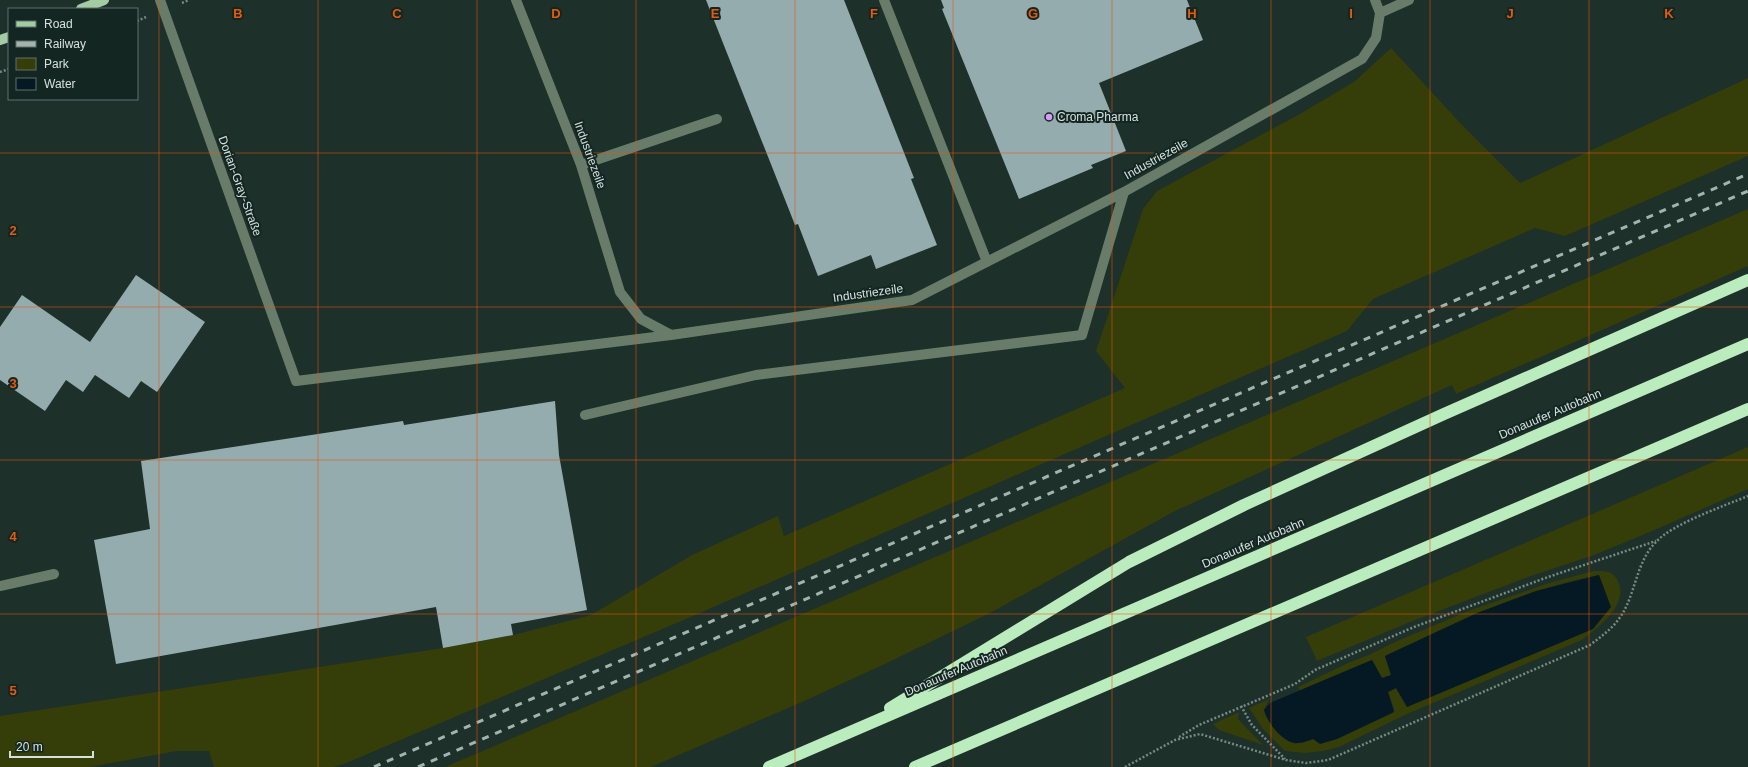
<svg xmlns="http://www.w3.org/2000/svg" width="1748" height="767" font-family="Arial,sans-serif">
	<rect width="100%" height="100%" fill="#1d302a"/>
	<!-- green -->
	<path fill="#353d09" d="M1391,48L1463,126L1520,183L1748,78V156L1565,236L1535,228L1373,299L1347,331L686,619L344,764L333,767H214L209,751H177L90,767H0V716L443,648L513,635L591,615L692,555L778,516L784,536L1125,388L1096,351L1143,209L1157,191L1298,115L1354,82Z
		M1748,209V266L1456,394L1452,385L1175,511L990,613L887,663L802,702L651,767H445Z
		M1748,447V489L1650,532L1594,555L1528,577L1410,622L1317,661L1306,637Z
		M1594,571C1604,571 1613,570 1618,581C1629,605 1599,627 1582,640L1407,714L1339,747L1323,751L1305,753L1285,751L1263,729L1249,708L1269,699L1264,710L1295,743H1302L1313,739H1337L1394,712V708L1388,692L1396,688L1407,707L1599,575C1523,589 1454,624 1385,656L1391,675L1382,678L1372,660L1300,690L1298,687L1348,663L1371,654L1395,642L1468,611L1549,583Z
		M1239,712L1238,719L1263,745L1219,730L1213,724Z"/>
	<!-- water -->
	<path fill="#041923" d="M1599,575L1611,607L1593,629L1407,707L1396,688L1388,692L1394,712L1337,739L1320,744L1313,739C1307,741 1300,744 1294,743C1281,740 1267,722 1264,710L1270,703L1372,660L1382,678L1391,675L1385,656L1477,613L1536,591Z"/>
	<!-- building -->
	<path fill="#94acae" d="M706,0H844L914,178L911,179L937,245L876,269L871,255L818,276L798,224L795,225Z
		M941,0H1187L1203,40L1099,83L1126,151L1091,165L1093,168L1019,199L942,9L944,8Z
		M136,275L205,322L157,392L141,381L129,398L95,375L83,392L66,380L45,411L0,380V327L22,295L90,342Z
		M555,401L559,455L587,610L511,624L513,635L443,648L436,607L116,664L94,540L150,529L141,461L403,421L404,425Z"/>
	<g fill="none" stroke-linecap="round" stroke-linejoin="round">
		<!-- path -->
		<path stroke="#798984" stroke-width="2.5" stroke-dasharray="2 2" stroke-linecap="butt" d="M182,3L189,0
			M137,21L146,17
			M0,72L9,69
			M1241,706L1252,725L1285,759
			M1179,737L1199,725L1295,684L1315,670L1414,627L1548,577L1656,541
			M1125,767L1175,740L1200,734L1286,760L1306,763L1328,760L1590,645C1602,636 1613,628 1621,616C1636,593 1636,562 1656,542C1672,524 1724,506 1748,496"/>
		<!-- minor -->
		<path stroke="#687c69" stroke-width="10" d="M160,0L296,381L671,335
			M516,0L581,165L620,292L641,319L671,335L912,300L1124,192L1362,59L1376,38L1380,13
			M884,0L987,262
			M1375,0L1380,13
			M1380,13L1409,0
			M581,165L717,119
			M585,415L756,375L1082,335L1124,192
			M0,586L54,574"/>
		<!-- major -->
		<path stroke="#a3cca5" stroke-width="10" d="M81,9L104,0
			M0,40L9,37"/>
		<!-- highway -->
		<path stroke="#baecbd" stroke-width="12" d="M890,708L1129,562L1244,505L1444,414L1748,280
			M769,767L1748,344
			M915,767L1748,409"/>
		<!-- rail -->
		<path stroke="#a5b3ae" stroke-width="3" stroke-dasharray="7 7" stroke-linecap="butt" d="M374,767L1748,174
			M418,767L1748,191"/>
	</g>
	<!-- grid -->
	<path fill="none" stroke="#e8590c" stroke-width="1" stroke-opacity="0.55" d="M159,0V767M318,0V767M477,0V767M636,0V767M795,0V767M953,0V767M1112,0V767M1271,0V767M1430,0V767M1589,0V767M0,153H1748M0,307H1748M0,460H1748M0,614H1748"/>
	<!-- markers -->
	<circle fill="#d99af7" stroke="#142621" stroke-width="1.5" cx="1049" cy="117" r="4"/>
	<g text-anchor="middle" stroke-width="4" stroke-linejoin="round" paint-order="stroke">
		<!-- poi labels -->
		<g font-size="12" fill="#d5e1dd" stroke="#142621" text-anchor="start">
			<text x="1057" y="121">Croma Pharma</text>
		</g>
		<!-- street labels -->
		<g font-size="12" fill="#d5e1dd" stroke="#142621">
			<text transform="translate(590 155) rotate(70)" y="4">Industriezeile</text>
			<text transform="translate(1156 159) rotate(-29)" y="4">Industriezeile</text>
			<text transform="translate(240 186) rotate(70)" y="4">Dorian-Gray-Straße</text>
			<text transform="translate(868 293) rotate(-8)" y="4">Industriezeile</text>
			<text transform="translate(1550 414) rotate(-23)" y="4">Donauufer Autobahn</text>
			<text transform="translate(1253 543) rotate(-23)" y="4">Donauufer Autobahn</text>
			<text transform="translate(956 671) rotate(-23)" y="4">Donauufer Autobahn</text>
		</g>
	</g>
	<g font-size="13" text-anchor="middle" font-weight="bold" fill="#e8590c" stroke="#142621" stroke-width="4" stroke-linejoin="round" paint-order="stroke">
		<text x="238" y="18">B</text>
		<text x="397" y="18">C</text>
		<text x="556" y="18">D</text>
		<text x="715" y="18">E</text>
		<text x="874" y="18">F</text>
		<text x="1033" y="18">G</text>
		<text x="1192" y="18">H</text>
		<text x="1351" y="18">I</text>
		<text x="1510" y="18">J</text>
		<text x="1669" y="18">K</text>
		<text x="13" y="235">2</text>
		<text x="13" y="388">3</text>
		<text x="13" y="541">4</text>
		<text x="13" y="695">5</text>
	</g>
	<!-- legend -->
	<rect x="8" y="8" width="130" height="92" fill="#142621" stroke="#61716c"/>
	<rect x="16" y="21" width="20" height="6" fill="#a3cca5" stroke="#61716c"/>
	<text x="44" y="28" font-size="12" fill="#d5e1dd">Road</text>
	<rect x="16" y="41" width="20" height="6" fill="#a5b3ae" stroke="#61716c"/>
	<text x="44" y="48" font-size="12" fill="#d5e1dd">Railway</text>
	<rect x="16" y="58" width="20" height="12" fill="#353d09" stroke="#61716c"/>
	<text x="44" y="68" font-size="12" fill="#d5e1dd">Park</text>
	<rect x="16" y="78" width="20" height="12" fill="#041923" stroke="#61716c"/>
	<text x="44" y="88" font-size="12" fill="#d5e1dd">Water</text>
	<!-- scale -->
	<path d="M10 751v6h83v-6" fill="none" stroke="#d5e1dd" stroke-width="2"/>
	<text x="16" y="751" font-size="12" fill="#d5e1dd" stroke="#142621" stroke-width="3" paint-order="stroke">20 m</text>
</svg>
